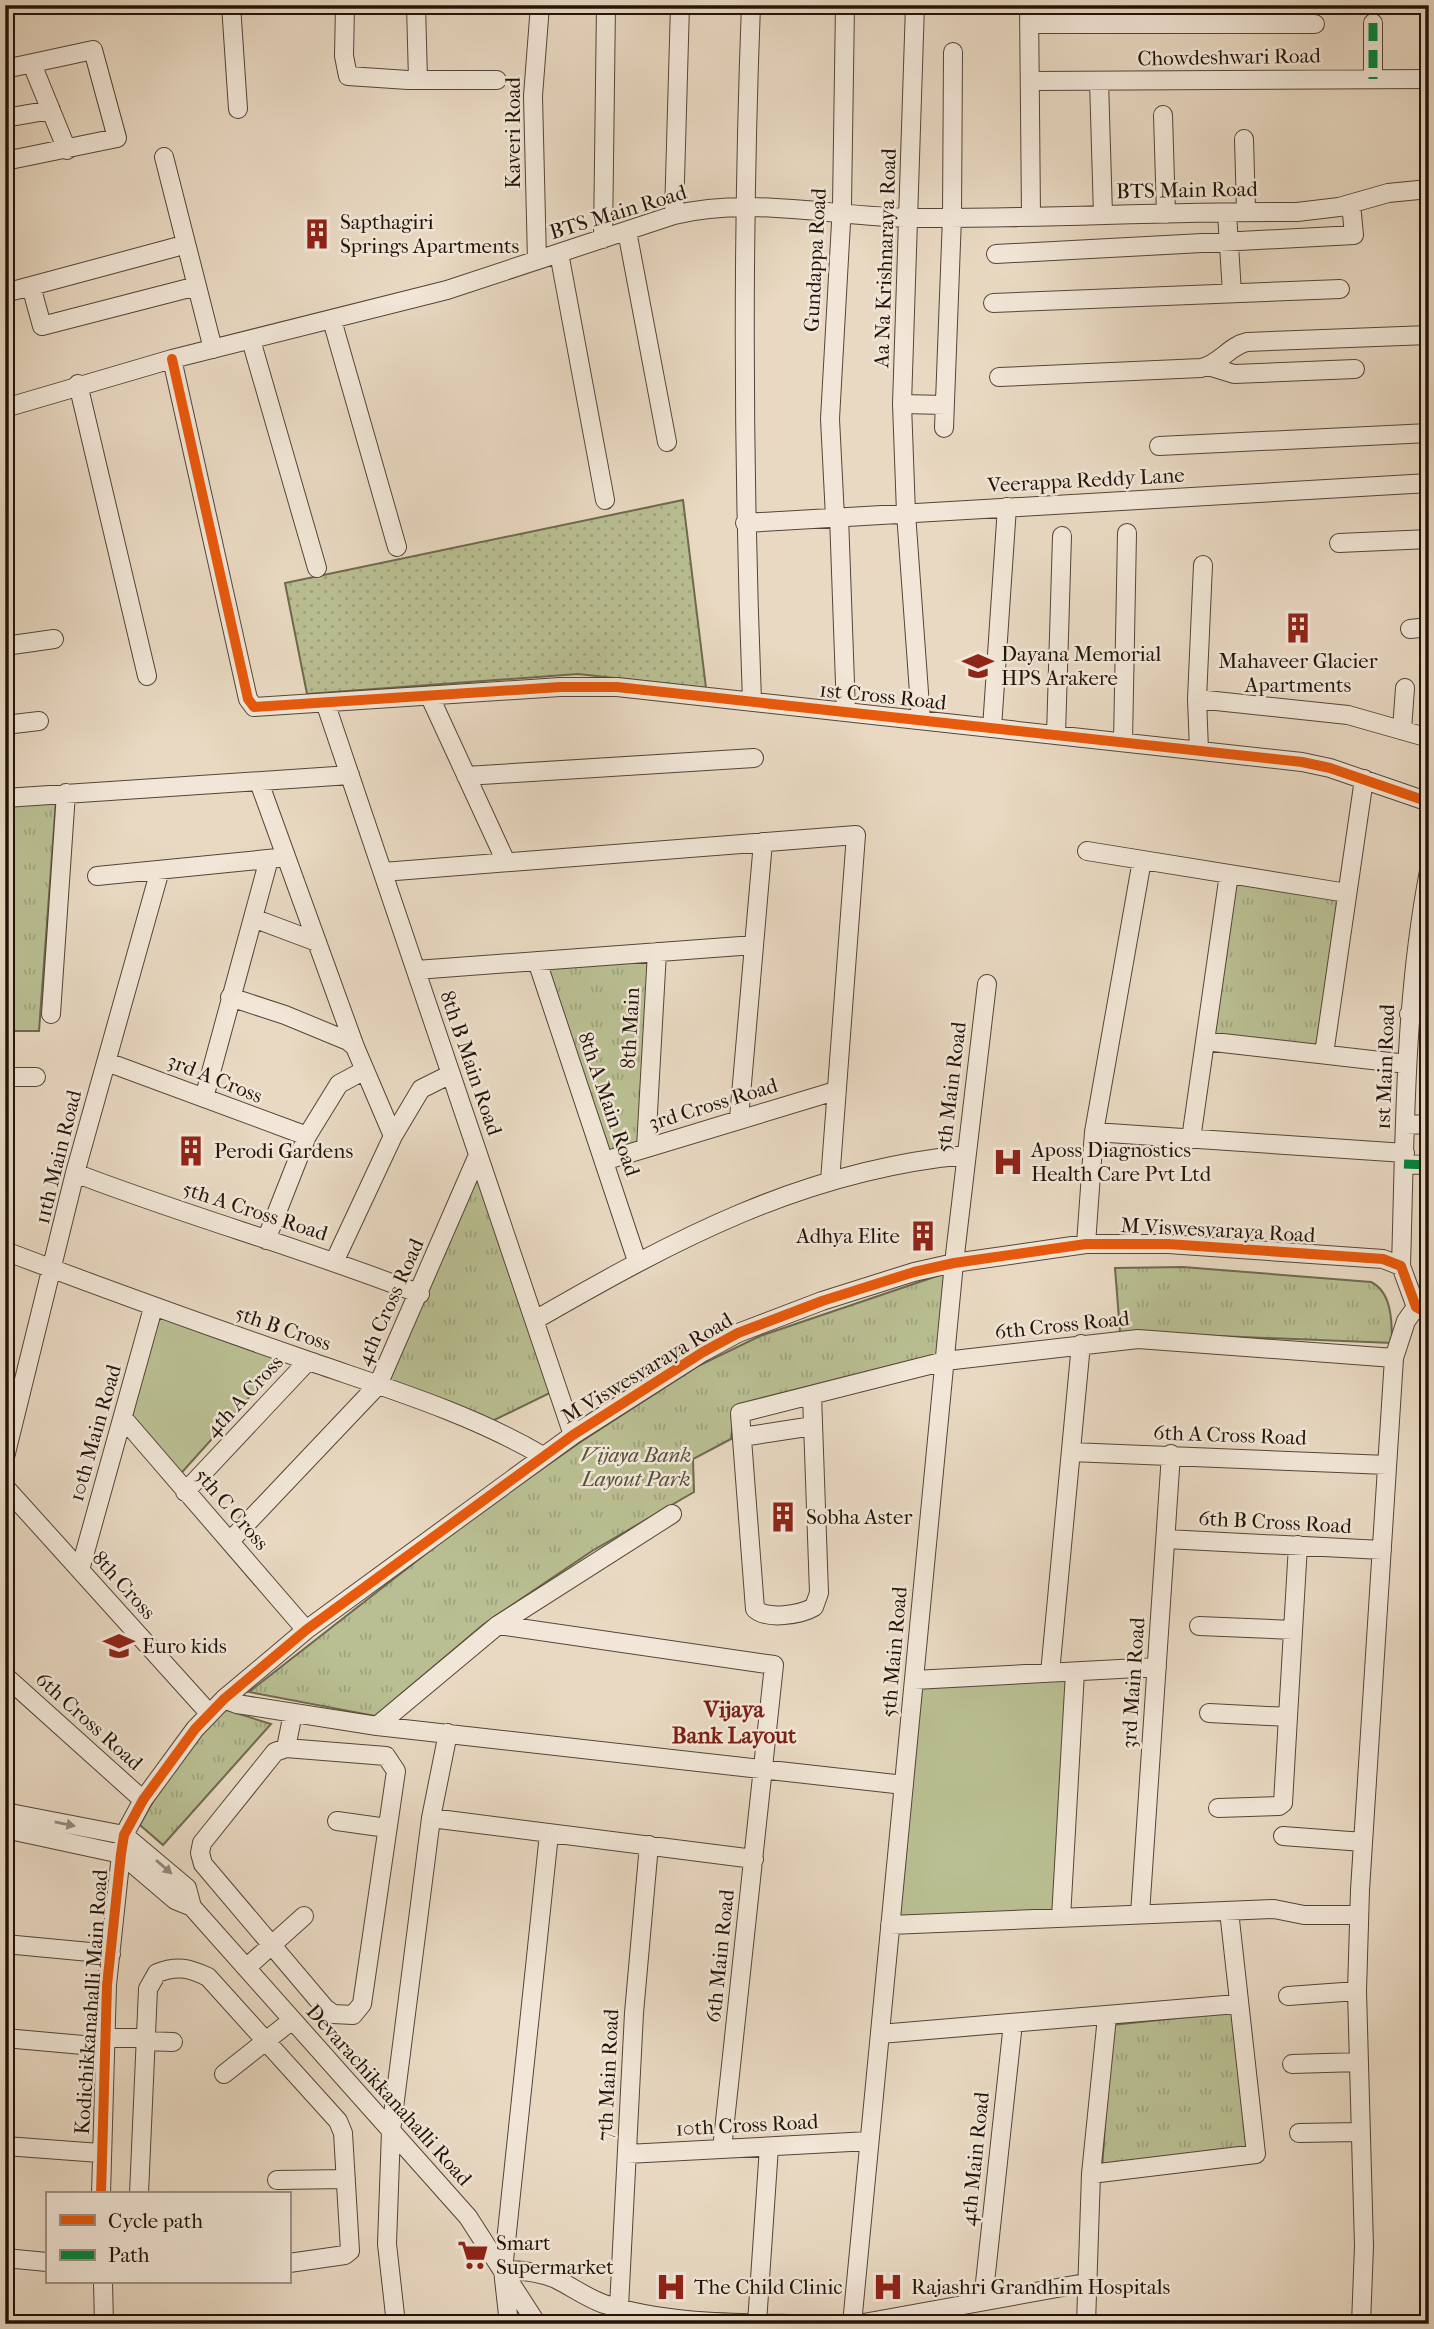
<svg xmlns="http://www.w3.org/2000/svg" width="1434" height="2329" font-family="'IM FELL French Canon',serif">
	<defs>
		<pattern id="grass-dots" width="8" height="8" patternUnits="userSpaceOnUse" patternTransform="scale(1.75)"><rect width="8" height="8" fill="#b9bf92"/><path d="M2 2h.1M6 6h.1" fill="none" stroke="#9fa37d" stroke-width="1.8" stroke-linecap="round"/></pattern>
		<pattern id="park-tufts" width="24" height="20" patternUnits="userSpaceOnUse" patternTransform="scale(1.75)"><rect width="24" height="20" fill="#b9bf92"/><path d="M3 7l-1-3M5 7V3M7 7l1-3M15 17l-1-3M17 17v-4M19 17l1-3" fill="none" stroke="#9fa37d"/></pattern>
	</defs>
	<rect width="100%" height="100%" fill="#e9d9c2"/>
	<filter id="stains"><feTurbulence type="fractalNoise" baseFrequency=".00286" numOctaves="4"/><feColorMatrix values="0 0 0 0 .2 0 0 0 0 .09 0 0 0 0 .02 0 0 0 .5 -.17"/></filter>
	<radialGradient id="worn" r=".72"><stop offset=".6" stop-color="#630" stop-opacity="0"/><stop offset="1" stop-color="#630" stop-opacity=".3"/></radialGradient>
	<!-- grass -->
	<path fill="url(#grass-dots)" stroke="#6e6a4e" stroke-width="2" d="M683,500L706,688L578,674L307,694L285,583Z"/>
	<!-- park -->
	<path fill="url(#park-tufts)" stroke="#6e6a4e" stroke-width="2" d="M56,801L39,1031H5V806Z
		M1229,874L1347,893L1324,1054L1205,1041Z
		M657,952L646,1148L604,1161L537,961Z
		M478,1155L558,1389L484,1425L378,1385Z
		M1183,1267L1371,1282C1392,1292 1392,1322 1392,1343L1120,1332L1115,1268Z
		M946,1273L940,1356L735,1409L731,1439L693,1459L694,1492L592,1551L484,1624L375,1716L249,1692L469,1520L582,1441L698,1366L760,1336Z
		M223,1709L271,1724L163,1845L140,1825C162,1782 190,1746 223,1709Z
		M1233,2012L1250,2149L1102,2168L1112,2025Z"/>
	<!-- garden -->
	<path fill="#b9bf92" stroke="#6e6a4e" stroke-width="2" d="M153,1308L288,1354L176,1479L123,1418Z
		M1075,1672L1061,1918L890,1925L914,1680Z"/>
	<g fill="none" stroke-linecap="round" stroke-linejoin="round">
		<!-- minor casing -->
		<g stroke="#544538" stroke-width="20">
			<path id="minor" d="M231,5L238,109
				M345,5L344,56L348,76L408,80H497
				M416,5L418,80
				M751,5C742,238 743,469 752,701
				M915,5L902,404L906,513L921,720
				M1029,5L1031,216
				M1373,23V79
				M1029,24H1315
				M32,64L67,150
				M5,69L93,50L117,138L5,161
				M1030,81L1429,79
				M1099,81L1103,215
				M1163,115L1166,214
				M5,118L51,110
				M1244,139L1246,211
				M164,157L213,349
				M1227,213L1232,293
				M674,215L680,5
				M627,231L667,442
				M603,239L606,5
				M559,253L605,500
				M996,254L1354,235L1351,204
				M537,260L533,96L540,5
				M31,286L42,326L197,286
				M5,293L176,247
				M993,303L1340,289
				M332,320L397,547
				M251,340L317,568
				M172,359L248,699L254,707L560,687H617L1302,762L1330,768L1429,802
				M1208,366L1234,374L1355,369
				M999,377L1201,368C1220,364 1229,346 1247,342L1429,335
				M78,384L147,676
				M902,404L945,405
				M5,408L172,359L447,290L674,215C752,196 834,217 913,218C1041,219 1169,211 1297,212L1339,207L1388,193L1429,189
				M944,428L952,217L953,52
				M1159,446L1429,433
				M839,516L846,711
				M835,517L830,419L842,205L845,5
				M745,523L1429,483
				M1339,543L1429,539
				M1410,629L1429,627
				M5,646L54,639
				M430,697L506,862
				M1197,699L1348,715L1429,738
				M326,705L573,1435
				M5,725L39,721
				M992,728L1007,507
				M1402,730L1405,688
				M1056,735L1062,536
				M1123,742L1127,533
				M1199,750L1197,699L1203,565
				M466,776L754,758
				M259,782L355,1047L393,1136
				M5,798L350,775
				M1087,851L1347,893
				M383,872L856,835L830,1181
				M97,876L278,858
				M253,918L317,942
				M537,961L637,1261
				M416,970L754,945
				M230,997L285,1015L348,1041L355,1047
				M51,1014L66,793
				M1409,1014H1429
				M1205,1041L1407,1064
				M1324,1054L1364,779
				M107,1062L307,1136
				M5,1077H36
				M204,1098L269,859
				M739,1118L763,842
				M1405,1125L1429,1124
				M1094,1132L1405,1153
				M1191,1139L1229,874
				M646,1148L657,952
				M604,1161L835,1091
				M1404,1164L1429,1165
				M75,1173C189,1217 306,1249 420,1294
				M266,1240L307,1136L339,1084L365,1070
				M1086,1244L1094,1132L1142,860
				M5,1251C105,1289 205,1325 306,1360C386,1388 470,1413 543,1456
				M335,1260L393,1136L421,1089L451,1074
				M1401,1266C1405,1134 1404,1002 1429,871
				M535,1320C674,1240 803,1170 966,1155
				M812,1395L819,1593L814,1607C800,1615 767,1620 755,1609L740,1413L945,1361L1138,1339L1394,1358
				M123,1418L306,1630
				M742,1437L813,1426
				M1071,1452L1387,1465
				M5,1457L75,1173L160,870
				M5,1487L209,1713
				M185,1492L308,1361
				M1166,1539L1382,1550
				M230,1541L378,1385L478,1155
				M80,1570L153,1308
				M498,1625L672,1514
				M1199,1626L1293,1630
				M1050,1673L1081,1344
				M5,1676L143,1800
				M914,1680L1157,1667
				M224,1699L237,1704L377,1726L904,1785
				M1209,1713L1288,1717
				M377,1726L498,1625L774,1665L722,2149
				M286,1748L386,1756L396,1771L362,2004L353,2015L333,2014L325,2008L203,1864L200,1853L202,1843L275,1752Z
				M286,1748L293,1713
				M1218,1808L1279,1806L1283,1803L1298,1545
				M5,1812L124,1835L187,1888L192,1907
				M431,1818L754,1859
				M337,1821L387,1828
				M5,1829L121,1854L175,1900L192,1907L468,2217L537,2324
				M1283,1836L1363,1842
				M1140,1914L1171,1454
				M1061,1918L1075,1672
				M890,1925L1274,1909L1304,1915H1359
				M5,1944L111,1954
				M246,1968L304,1916
				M1288,1996L1357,1991
				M880,2034L1237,2004
				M5,2038L105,2047
				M105,2038H145
				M145,2041L173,2042
				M1292,2064L1359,2062
				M224,2074L291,2021
				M1299,2133L1359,2132
				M5,2146L100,2153
				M627,2154L869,2141
				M1091,2174L1256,2154L1229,1911
				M277,2180L346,2179
				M101,2194L107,1985L121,1854L124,1835L143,1800L195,1729L224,1699L306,1630L573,1435L703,1352L738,1333L822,1301L914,1272L954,1263L1086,1244H1168L1383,1259L1401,1266L1416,1307L1429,1314
				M139,2194L148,1989L157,1973C177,1965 189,1968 208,1977L338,2121L343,2133L350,2251L345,2255L289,2263
				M5,2258L47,2262
				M503,2270C521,2270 539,2272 556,2279C572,2287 587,2298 604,2304C664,2323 729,2323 791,2324
				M103,2282L104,2324
				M983,2301L1013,2023
				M619,2307L634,2013L649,1845
				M757,2323L769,2147
				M396,2324L387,2244L391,2131L431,1818L448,1733
				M509,2324L503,2270L549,1834
				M852,2324L954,1263L987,984
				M858,2324L1085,2283
				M1086,2324L1091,2174L1107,2017
				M1361,2324L1364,2246L1357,1991L1360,1890L1394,1358L1406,1321L1416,1307"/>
		</g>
		<!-- minor -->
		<use href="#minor" stroke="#f1e6d7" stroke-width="18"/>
		<!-- quiet -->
		<path stroke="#00873e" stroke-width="9" stroke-dasharray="18 9" stroke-linecap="butt" d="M1373,23V79
			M1404,1164L1429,1165"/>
		<!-- cycleway casing -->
		<g stroke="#f1e6d7" stroke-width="15">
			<path id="cycleway" d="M172,359L248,699L254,707L560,687H617L1302,762L1330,768L1429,802
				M101,2194L107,1985L121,1854L124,1835L143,1800L195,1729L224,1699L306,1630L573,1435L703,1352L738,1333L822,1301L914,1272L954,1263L1086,1244H1168L1383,1259L1401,1266L1416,1307L1429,1314"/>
		</g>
		<!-- cycleway -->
		<use href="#cycleway" stroke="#e8590c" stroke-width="10"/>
	</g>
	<!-- one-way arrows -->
	<defs><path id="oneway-solid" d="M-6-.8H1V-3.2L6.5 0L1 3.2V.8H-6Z" transform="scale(1.75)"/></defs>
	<g fill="#94887b">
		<use href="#oneway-solid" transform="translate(65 1824) rotate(11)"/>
		<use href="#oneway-solid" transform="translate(164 1867) rotate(41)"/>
	</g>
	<!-- icons -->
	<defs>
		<g id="building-bare" transform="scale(2.415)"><path d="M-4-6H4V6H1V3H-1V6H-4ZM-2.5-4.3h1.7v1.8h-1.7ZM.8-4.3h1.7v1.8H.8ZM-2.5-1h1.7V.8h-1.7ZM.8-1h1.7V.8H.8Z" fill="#8f2418" stroke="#f1e6d7" stroke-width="2.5" paint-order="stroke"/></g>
		<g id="school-bare" transform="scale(2.415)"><path d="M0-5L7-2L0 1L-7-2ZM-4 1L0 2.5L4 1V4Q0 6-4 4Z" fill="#8f2418" stroke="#f1e6d7" stroke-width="2.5" paint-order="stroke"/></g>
		<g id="hospital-bare" transform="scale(2.415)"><path d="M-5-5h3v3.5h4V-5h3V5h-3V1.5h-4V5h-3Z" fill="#8f2418" stroke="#f1e6d7" stroke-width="2.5" paint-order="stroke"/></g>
		<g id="supermarket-bare" transform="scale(2.415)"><path d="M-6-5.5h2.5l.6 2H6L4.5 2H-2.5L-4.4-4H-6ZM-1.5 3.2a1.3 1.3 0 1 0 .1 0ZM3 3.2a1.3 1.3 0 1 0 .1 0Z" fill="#8f2418" stroke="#f1e6d7" stroke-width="2.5" paint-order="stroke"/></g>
	</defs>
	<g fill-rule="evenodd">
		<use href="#building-bare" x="317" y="234"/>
		<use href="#building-bare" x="1298" y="628"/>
		<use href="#school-bare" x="978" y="666"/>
		<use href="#building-bare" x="191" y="1151"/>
		<use href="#hospital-bare" x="1008" y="1162"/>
		<use href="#building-bare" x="923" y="1236"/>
		<use href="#building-bare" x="783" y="1517"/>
		<use href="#school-bare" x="119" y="1646"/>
		<use href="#supermarket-bare" x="473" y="2255"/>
		<use href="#hospital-bare" x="671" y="2287"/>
		<use href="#hospital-bare" x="888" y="2287"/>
	</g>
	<g text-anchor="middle" stroke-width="5" stroke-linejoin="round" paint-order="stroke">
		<!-- street labels -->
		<g font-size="21" fill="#22140a" stroke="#f1e6d7">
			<text transform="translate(1229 57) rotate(-1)" y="7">Chowdeshwari Road</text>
			<text transform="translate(513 133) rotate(-90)" y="7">Kaveri Road</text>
			<text transform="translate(1187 190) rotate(-1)" y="7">BTS Main Road</text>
			<text transform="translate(618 212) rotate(-17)" y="7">BTS Main Road</text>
			<text transform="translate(885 258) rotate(-88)" y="7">Aa Na Krishnaraya Road</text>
			<text transform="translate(815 260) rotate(-87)" y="7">Gundappa Road</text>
			<text transform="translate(1086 480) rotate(-3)" y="7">Veerappa Reddy Lane</text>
			<text transform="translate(883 696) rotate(6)" y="7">1st Cross Road</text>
			<text transform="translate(630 1028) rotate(-87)" y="7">8th Main</text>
			<text transform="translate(471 1063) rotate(71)" y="7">8th B Main Road</text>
			<text transform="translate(1385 1067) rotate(-88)" y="7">1st Main Road</text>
			<text transform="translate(215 1078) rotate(22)" y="7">3rd A Cross</text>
			<text transform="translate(951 1087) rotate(-83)" y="7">5th Main Road</text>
			<text transform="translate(609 1104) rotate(71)" y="7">8th A Main Road</text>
			<text transform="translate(713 1104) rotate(-17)" y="7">3rd Cross Road</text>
			<text transform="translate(58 1157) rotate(-76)" y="7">11th Main Road</text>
			<text transform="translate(255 1211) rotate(18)" y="7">5th A Cross Road</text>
			<text transform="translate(1218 1230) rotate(3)" y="7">M Viswesvaraya Road</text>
			<text transform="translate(390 1302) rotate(-66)" y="7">4th Cross Road</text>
			<text transform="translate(1062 1325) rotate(-6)" y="7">6th Cross Road</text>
			<text transform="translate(283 1328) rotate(19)" y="7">5th B Cross</text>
			<text transform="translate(647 1368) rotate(-31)" y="7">M Viswesvaraya Road</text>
			<text transform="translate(244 1396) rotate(-47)" y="7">4th A Cross</text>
			<text transform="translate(95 1433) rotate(-74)" y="7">10th Main Road</text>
			<text transform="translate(1230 1435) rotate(2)" y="7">6th A Cross Road</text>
			<text transform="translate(232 1509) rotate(49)" y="7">5th C Cross</text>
			<text transform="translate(1275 1522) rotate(3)" y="7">6th B Cross Road</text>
			<text transform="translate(124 1585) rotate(48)" y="7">8th Cross</text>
			<text transform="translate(894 1652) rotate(-85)" y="7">5th Main Road</text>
			<text transform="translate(1133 1683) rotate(-86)" y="7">3rd Main Road</text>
			<text transform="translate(89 1721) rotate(42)" y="7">6th Cross Road</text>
			<text transform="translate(720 1956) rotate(-84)" y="7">6th Main Road</text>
			<text transform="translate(91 2002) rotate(-86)" y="7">Kodichikkanahalli Main Road</text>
			<text transform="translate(608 2075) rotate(-87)" y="7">7th Main Road</text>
			<text transform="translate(389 2095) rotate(48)" y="7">Devarachikkanahalli Road</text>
			<text transform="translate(747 2125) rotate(-3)" y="7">10th Cross Road</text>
			<text transform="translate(975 2159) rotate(-84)" y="7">4th Main Road</text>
		</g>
		<!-- poi labels -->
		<g font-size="21" fill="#22140a" stroke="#f1e6d7" text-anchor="start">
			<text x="340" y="229">Sapthagiri<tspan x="340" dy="24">Springs Apartments</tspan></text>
			<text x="1001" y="661">Dayana Memorial<tspan x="1001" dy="24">HPS Arakere</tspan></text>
			<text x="1298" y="668" text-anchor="middle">Mahaveer Glacier<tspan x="1298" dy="24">Apartments</tspan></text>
			<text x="1031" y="1157">Aposs Diagnostics<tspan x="1031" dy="24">Health Care Pvt Ltd</tspan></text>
			<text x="214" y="1158">Perodi Gardens</text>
			<text x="900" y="1243" text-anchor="end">Adhya Elite</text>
			<text x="806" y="1524">Sobha Aster</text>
			<text x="142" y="1653">Euro kids</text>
			<text x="496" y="2250">Smart<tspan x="496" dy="24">Supermarket</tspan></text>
			<text x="694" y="2294">The Child Clinic</text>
			<text x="911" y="2294">Rajashri Grandhim Hospitals</text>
		</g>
		<!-- park labels -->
		<g font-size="21" font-style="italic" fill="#57503a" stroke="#f1e6d7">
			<text x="636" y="1462">Vijaya Bank<tspan x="636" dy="24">Layout Park</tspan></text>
		</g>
		<!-- neighbourhood labels -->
		<g font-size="23" font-weight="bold" fill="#7a1f14" stroke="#f1e6d7">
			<text x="734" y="1717">Vijaya<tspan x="734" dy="26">Bank Layout</tspan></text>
		</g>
	</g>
	<!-- margin -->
	<rect width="1434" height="2329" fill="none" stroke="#e9d9c2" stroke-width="28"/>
	<rect x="7" y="7" width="1420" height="2315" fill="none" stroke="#22140a" stroke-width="3.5"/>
	<rect x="14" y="14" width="1406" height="2301" fill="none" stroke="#22140a" stroke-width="2"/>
	<!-- legend -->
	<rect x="46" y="2192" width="245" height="91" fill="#f1e6d7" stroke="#9e9285" stroke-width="2"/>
	<rect x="60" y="2215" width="35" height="10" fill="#e8590c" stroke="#9e9285" stroke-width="2"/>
	<text x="108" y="2228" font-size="21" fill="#22140a">Cycle path</text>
	<rect x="60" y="2250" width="35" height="10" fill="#00873e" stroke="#9e9285" stroke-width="2"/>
	<text x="108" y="2262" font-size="21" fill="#22140a">Path</text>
	<rect width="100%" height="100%" filter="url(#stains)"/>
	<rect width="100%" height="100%" fill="url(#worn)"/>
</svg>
